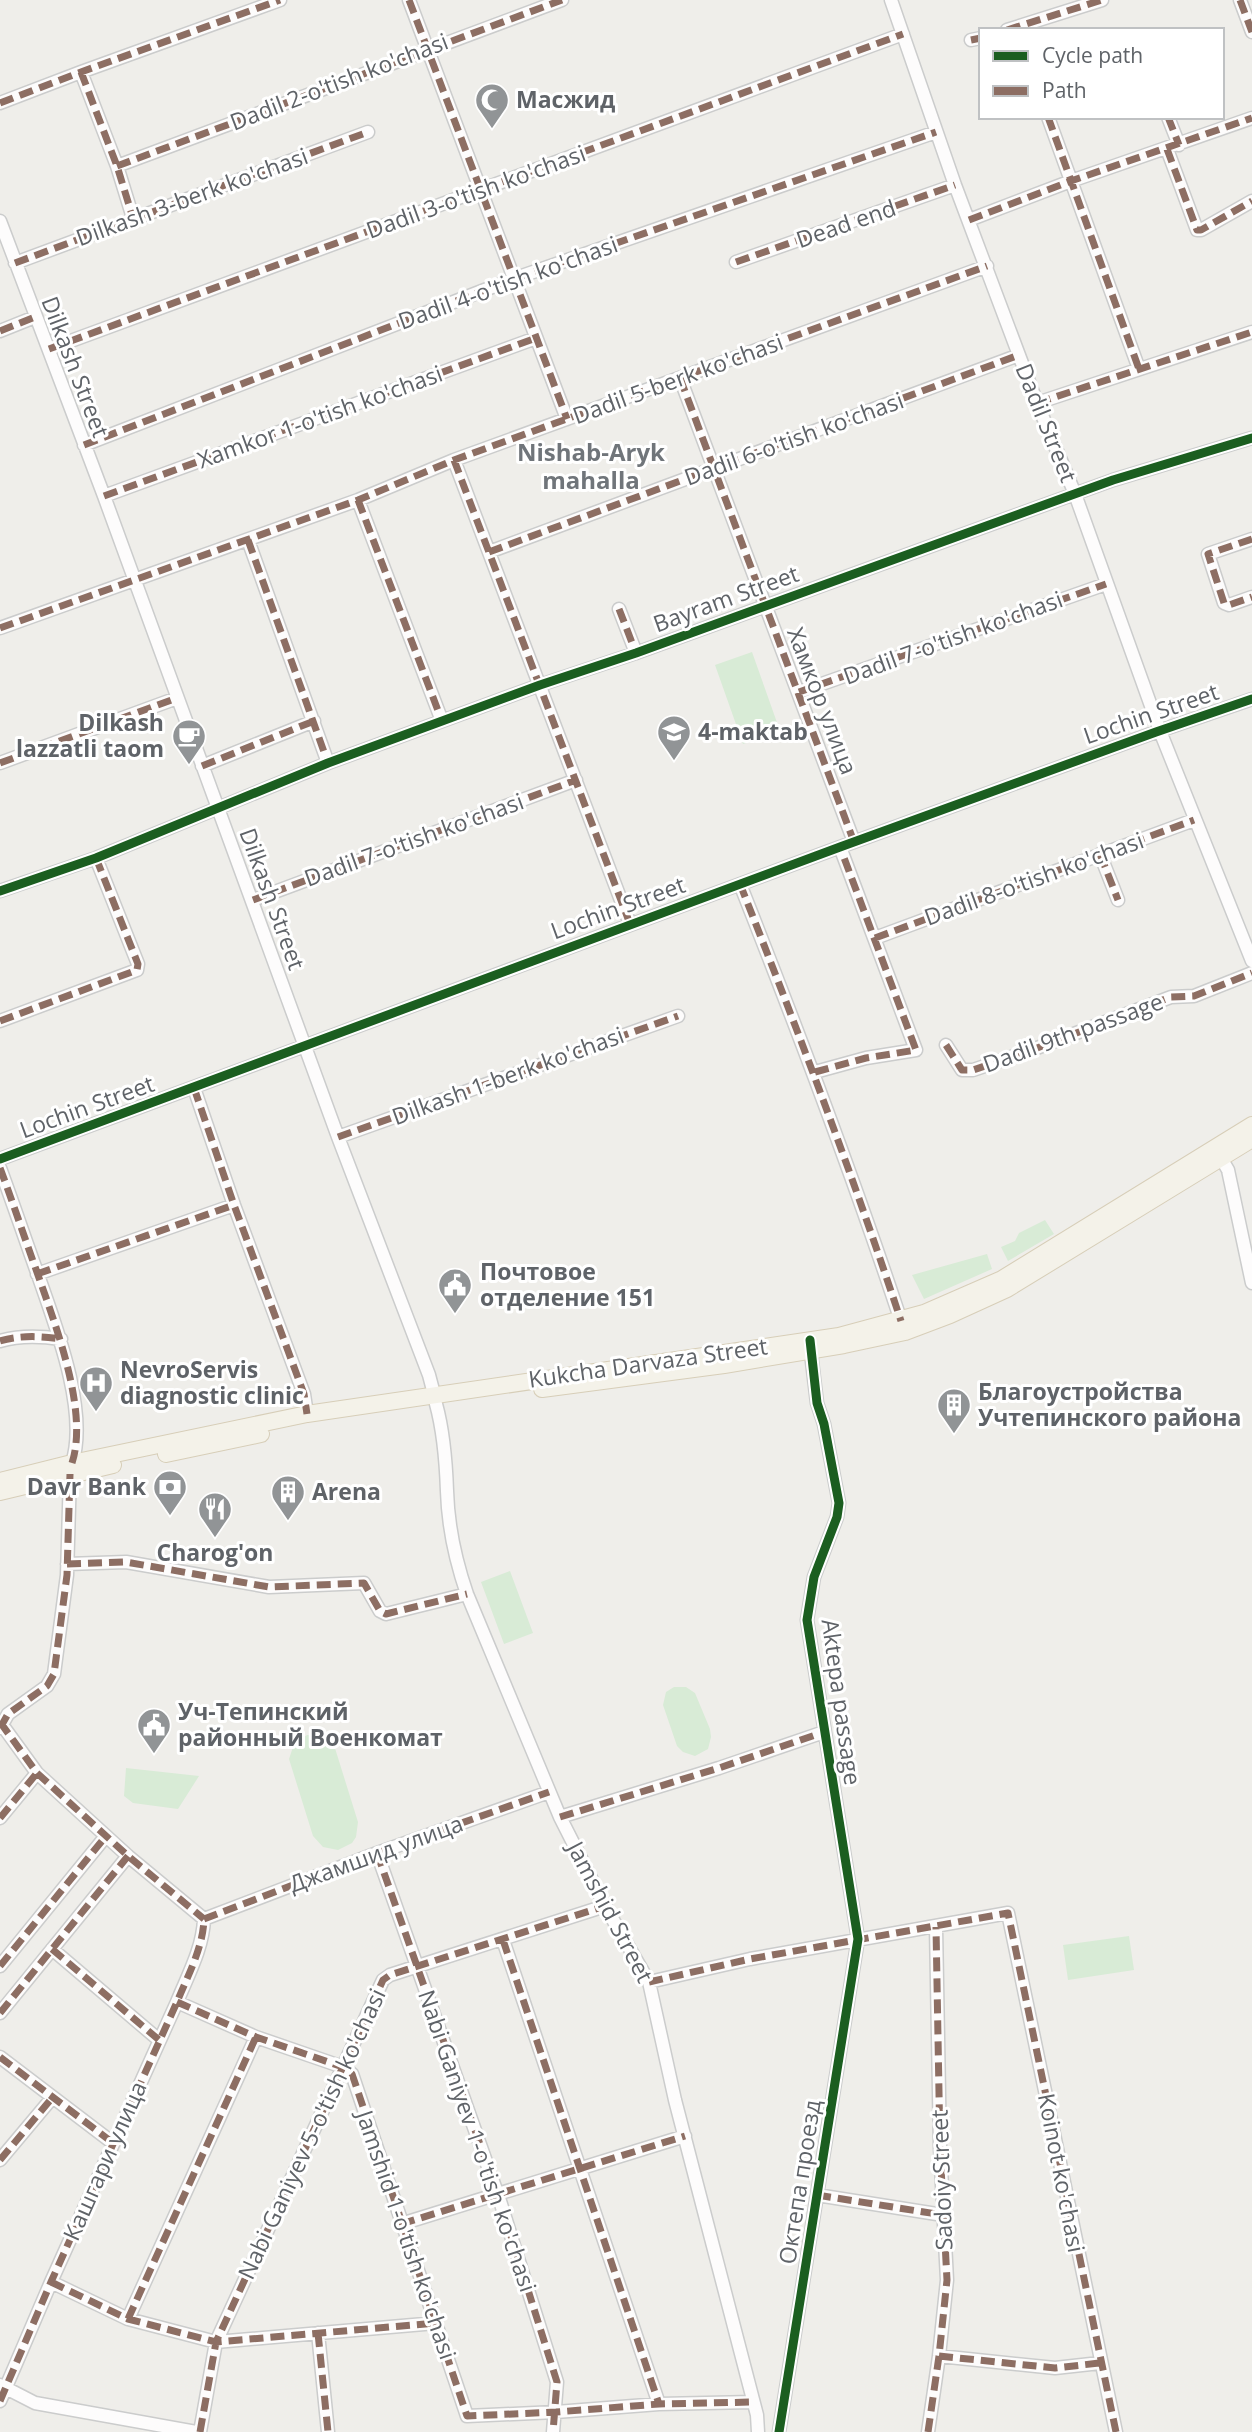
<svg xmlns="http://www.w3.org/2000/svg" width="1252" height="2432" font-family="'Open Sans',sans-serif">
	<rect width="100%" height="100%" fill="#efeeea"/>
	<!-- green -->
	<path fill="#d8ebd6" d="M752,652L780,731L743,744L715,665Z
		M1045,1220L1054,1234L1008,1261L1001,1247L1015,1241L1019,1233Z
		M987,1254L992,1269L924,1299L912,1275Z
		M510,1571L533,1633L504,1644L481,1582Z
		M674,1687H686L695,1693L710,1729L711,1737L708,1749L695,1756L683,1752L677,1746L663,1705L666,1692Z
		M307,1735L322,1736L334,1745L358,1822L356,1837L352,1843L338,1850L323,1847L313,1836L289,1759L294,1744Z
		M126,1768L199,1776L178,1809L133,1803L124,1796Z
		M1129,1936L1134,1970L1068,1980L1063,1945Z"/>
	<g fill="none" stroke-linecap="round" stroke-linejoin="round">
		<!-- minor casing -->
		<g stroke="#cbcccc" stroke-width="15">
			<path id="minor" d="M409,0L567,419
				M891,0L955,185L1037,403L1075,494L1160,731L1252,961
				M1240,0L1252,32
				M1007,30L1102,0
				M971,40L981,38
				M81,72L117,166L133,218
				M0,103L81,72L280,0
				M1048,117L1139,369
				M1168,117L1179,145
				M1167,149L1197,230H1201L1252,201
				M117,166L562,0
				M969,220L1071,181L1252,118
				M0,221L104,496L338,1137L429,1375L434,1394
				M736,262L955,185
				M15,263L368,132
				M0,331L35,317
				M49,349L903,34
				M680,378L854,842
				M1037,403L1252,332
				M84,445L513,279L936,132
				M454,460L630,924
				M104,496L536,338
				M358,500L442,721
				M1252,539L1208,554L1224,603L1229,605L1252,597
				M248,540L328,763
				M489,552L1019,355
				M619,609L636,653
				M0,628L358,500L454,460L987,266
				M799,692L1106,584
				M0,763L177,698
				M202,766L314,721
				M1100,854L1118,900
				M740,884C797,1028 852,1173 901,1321
				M0,891L96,858L328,763L540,685L636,653L1113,480L1252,438
				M253,900L576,780
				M875,938L1194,820
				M0,1021L137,970L138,964L96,858
				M946,1045L962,1070H973L1029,1051L1171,997L1194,996L1252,973
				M815,1072L866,1058L916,1050L840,847
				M194,1088L234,1205L304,1394L307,1414
				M338,1137L678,1016
				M1221,1158L1228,1170L1252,1283
				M0,1159L840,847L1156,732L1252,699
				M0,1168C13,1203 25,1239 38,1275C55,1324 89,1411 72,1463
				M37,1274L234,1205
				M0,1341C20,1335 41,1336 61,1339
				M436,1404C444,1433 446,1462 447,1491C448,1526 456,1562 467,1594L560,1817L605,1906L649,1982L675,2100L757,2415L758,2432
				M67,1564L126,1562L269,1587L364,1583L380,1611L386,1614L467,1594
				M0,1722L37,1773L128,1856L204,1919
				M0,1728L8,1714L47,1686L54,1674L67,1575L70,1474
				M560,1817L719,1768L824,1732
				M0,1818L37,1773
				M377,1853L500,2201L557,2382L553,2432
				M204,1919L377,1853L549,1792
				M503,1940L659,2404
				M52,1949L159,2040
				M0,1966L106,1836
				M649,1982L750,1959L1008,1913L1116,2432
				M177,2002L256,2037L343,2067L352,2074L467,2416L556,2412L659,2404L753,2402
				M0,2013L128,1856
				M0,2057L113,2143
				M0,2160L52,2098
				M817,2195L943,2215
				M401,2224L685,2136
				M51,2282L128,2319L216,2342L436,2323
				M128,2319L256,2037
				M318,2333L328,2432
				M939,2356L1055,2368L1100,2363
				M0,2385L35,2403L196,2432
				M0,2401L51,2282L177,2002C188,1975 203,1948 204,1919
				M200,2432L216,2342L383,1980L390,1975L605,1906
				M779,2432L858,1939L807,1620L814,1577L837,1517L839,1503L824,1424L817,1403L810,1345
				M928,2432L939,2356L947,2280L940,2148L936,1927"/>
		</g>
		<!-- major casing -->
		<g stroke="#d7ceb8" stroke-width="18">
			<path id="major" d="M542,1389L724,1365L844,1345L905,1332L950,1315L1007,1289L1252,1139
				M166,1454L261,1434
				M0,1481L72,1463L307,1414L839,1336L924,1313L1002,1279L1252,1125
				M0,1492L113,1465"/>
		</g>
		<!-- minor -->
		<use href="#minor" stroke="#fdfcfc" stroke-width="12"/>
		<!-- major -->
		<use href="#major" stroke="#f4f2e9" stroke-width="16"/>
		<!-- quiet -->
		<path stroke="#8d6e63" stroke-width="7" stroke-dasharray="14 7" stroke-linecap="butt" d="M409,0L567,419
			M1240,0L1252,32
			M1007,30L1102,0
			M971,40L981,38
			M81,72L117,166L133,218
			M0,103L81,72L280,0
			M1048,117L1139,369
			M1168,117L1179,145
			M1167,149L1197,230H1201L1252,201
			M117,166L562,0
			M969,220L1071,181L1252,118
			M736,262L955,185
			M15,263L368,132
			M0,331L35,317
			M49,349L903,34
			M680,378L854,842
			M1037,403L1252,332
			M84,445L513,279L936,132
			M454,460L630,924
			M104,496L536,338
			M358,500L442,721
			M1252,539L1208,554L1224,603L1229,605L1252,597
			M248,540L328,763
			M489,552L1019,355
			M619,609L636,653
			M0,628L358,500L454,460L987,266
			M799,692L1106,584
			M0,763L177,698
			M202,766L314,721
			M1100,854L1118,900
			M740,884C797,1028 852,1173 901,1321
			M253,900L576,780
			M875,938L1194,820
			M0,1021L137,970L138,964L96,858
			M946,1045L962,1070H973L1029,1051L1171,997L1194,996L1252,973
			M815,1072L866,1058L916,1050L840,847
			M194,1088L234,1205L304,1394L307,1414
			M338,1137L678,1016
			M0,1168C13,1203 25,1239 38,1275C55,1324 89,1411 72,1463
			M37,1274L234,1205
			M0,1341C20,1335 41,1336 61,1339
			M67,1564L126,1562L269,1587L364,1583L380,1611L386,1614L467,1594
			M0,1722L37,1773L128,1856L204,1919
			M0,1728L8,1714L47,1686L54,1674L67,1575L70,1474
			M560,1817L719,1768L824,1732
			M0,1818L37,1773
			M377,1853L500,2201L557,2382L553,2432
			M204,1919L377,1853L549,1792
			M503,1940L659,2404
			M52,1949L159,2040
			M0,1966L106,1836
			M649,1982L750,1959L1008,1913L1116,2432
			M177,2002L256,2037L343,2067L352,2074L467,2416L556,2412L659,2404L753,2402
			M0,2013L128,1856
			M0,2057L113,2143
			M0,2160L52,2098
			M817,2195L943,2215
			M401,2224L685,2136
			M51,2282L128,2319L216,2342L436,2323
			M128,2319L256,2037
			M318,2333L328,2432
			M939,2356L1055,2368L1100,2363
			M0,2401L51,2282L177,2002C188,1975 203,1948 204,1919
			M200,2432L216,2342L383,1980L390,1975L605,1906
			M928,2432L939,2356L947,2280L940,2148L936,1927"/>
		<!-- cycleway casing -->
		<g stroke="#fff" stroke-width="13">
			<path id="cycleway" d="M0,891L96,858L328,763L540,685L636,653L1113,480L1252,438
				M0,1159L840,847L1156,732L1252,699
				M779,2432L858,1939L807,1620L814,1577L837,1517L839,1503L824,1424L817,1403L810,1340"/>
		</g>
		<!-- cycleway -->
		<use href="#cycleway" stroke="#1b5e20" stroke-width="9"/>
	</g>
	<!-- icons -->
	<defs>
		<g id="mosque-pin" transform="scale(1.75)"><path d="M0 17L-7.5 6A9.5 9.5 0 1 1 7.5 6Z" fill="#919496" stroke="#fff"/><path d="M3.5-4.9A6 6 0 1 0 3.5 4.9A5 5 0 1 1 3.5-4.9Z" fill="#fff"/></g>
		<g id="school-pin" transform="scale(1.75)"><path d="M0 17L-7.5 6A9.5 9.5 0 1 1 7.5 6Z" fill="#919496" stroke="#fff"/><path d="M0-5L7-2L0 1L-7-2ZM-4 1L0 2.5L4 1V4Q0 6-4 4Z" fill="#fff"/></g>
		<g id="cafe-pin" transform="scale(1.75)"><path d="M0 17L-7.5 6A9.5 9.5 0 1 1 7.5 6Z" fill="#919496" stroke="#fff"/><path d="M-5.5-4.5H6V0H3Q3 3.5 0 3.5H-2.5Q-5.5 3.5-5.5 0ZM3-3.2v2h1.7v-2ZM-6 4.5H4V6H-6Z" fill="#fff"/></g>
		<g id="civic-pin" transform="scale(1.75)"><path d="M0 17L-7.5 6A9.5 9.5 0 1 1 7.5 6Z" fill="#919496" stroke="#fff"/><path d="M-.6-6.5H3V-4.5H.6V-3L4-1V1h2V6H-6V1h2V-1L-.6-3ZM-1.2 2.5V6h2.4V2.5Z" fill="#fff"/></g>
		<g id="hospital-pin" transform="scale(1.75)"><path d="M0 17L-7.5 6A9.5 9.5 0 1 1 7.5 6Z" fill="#919496" stroke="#fff"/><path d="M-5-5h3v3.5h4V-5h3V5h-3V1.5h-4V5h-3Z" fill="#fff"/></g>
		<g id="building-pin" transform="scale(1.75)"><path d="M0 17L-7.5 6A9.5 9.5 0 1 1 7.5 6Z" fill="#919496" stroke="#fff"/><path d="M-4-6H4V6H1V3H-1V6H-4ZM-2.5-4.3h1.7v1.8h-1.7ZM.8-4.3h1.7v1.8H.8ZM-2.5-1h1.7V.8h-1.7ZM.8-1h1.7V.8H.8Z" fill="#fff"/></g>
		<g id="bank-pin" transform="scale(1.75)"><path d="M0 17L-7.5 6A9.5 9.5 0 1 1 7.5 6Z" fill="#919496" stroke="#fff"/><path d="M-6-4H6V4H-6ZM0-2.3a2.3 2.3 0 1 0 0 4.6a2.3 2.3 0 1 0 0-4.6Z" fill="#fff"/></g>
		<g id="restaurant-pin" transform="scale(1.75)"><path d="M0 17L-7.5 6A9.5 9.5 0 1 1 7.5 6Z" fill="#919496" stroke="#fff"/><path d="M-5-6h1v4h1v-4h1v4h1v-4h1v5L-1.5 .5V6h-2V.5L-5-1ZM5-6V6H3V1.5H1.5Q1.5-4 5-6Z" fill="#fff"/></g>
	</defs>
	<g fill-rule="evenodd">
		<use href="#mosque-pin" x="492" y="100"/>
		<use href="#school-pin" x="674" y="732"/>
		<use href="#cafe-pin" x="189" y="736"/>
		<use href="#civic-pin" x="455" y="1285"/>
		<use href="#hospital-pin" x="96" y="1383"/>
		<use href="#building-pin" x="954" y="1405"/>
		<use href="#bank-pin" x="170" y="1487"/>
		<use href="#building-pin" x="288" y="1492"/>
		<use href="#restaurant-pin" x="215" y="1509"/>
		<use href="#civic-pin" x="154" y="1725"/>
	</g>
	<g text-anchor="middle" stroke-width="6" stroke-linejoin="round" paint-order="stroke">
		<!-- street labels -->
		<g font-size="23" fill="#5f6368" stroke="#fff">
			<text transform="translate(339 82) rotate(-21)" y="8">Dadil 2-o'tish ko'chasi</text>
			<text transform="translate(476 192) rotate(-20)" y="8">Dadil 3-o'tish ko'chasi</text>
			<text transform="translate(192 197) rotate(-20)" y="8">Dilkash 3-berk ko'chasi</text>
			<text transform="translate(846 224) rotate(-19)" y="8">Dead end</text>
			<text transform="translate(508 283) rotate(-20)" y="8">Dadil 4-o'tish ko'chasi</text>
			<text transform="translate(75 367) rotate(69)" y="8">Dilkash Street</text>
			<text transform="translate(678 379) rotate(-20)" y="8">Dadil 5-berk ko'chasi</text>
			<text transform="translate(320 417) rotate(-20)" y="8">Xamkor 1-o'tish ko'chasi</text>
			<text transform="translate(1046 423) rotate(68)" y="8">Dadil Street</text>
			<text transform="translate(794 439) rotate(-20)" y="8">Dadil 6-o'tish ko'chasi</text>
			<text transform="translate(726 599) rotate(-20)" y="8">Bayram Street</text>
			<text transform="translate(953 638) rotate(-20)" y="8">Dadil 7-o'tish ko'chasi</text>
			<text transform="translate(822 701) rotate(69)" y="8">Хамкор улица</text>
			<text transform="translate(1151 714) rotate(-19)" y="8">Lochin Street</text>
			<text transform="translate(414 840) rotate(-20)" y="8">Dadil 7-o'tish ko'chasi</text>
			<text transform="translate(1034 879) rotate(-20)" y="8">Dadil 8-o'tish ko'chasi</text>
			<text transform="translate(272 899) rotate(70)" y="8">Dilkash Street</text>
			<text transform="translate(618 908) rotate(-20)" y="8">Lochin Street</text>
			<text transform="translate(1073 1033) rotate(-20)" y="8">Dadil 9th passage</text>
			<text transform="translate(508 1076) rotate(-20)" y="8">Dilkash 1-berk ko'chasi</text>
			<text transform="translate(87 1107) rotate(-20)" y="8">Lochin Street</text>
			<text transform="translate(648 1363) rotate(-8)" y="8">Kukcha Darvaza Street</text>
			<text transform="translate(841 1702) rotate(82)" y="8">Aktepa passage</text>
			<text transform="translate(376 1854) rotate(-20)" y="8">Джамшид улица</text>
			<text transform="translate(610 1912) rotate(62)" y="8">Jamshid Street</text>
			<text transform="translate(312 2134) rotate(-65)" y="8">Nabi Ganiyev 5-o'tish ko'chasi</text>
			<text transform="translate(477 2141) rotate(71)" y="8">Nabi Ganiyev 1-o'tish ko'chasi</text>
			<text transform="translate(105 2161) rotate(-66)" y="8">Кашгари улица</text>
			<text transform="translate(1061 2173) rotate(79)" y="8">Koinot ko'chasi</text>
			<text transform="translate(942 2180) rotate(-92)" y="8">Sadoiy Street</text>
			<text transform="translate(800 2182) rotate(-81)" y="8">Октепа проезд</text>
			<text transform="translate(406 2235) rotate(71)" y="8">Jamshid 1-o'tish ko'chasi</text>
		</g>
		<!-- poi labels -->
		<g font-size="23" font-weight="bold" fill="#5f6368" stroke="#fff" text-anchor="start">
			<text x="516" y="108">Масжид</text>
			<text x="164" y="731" text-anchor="end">Dilkash<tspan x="164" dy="26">lazzatli taom</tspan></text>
			<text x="698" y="740">4-maktab</text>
			<text x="480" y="1280">Почтовое<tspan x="480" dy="26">отделение 151</tspan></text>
			<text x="120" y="1378">NevroServis<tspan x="120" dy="26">diagnostic clinic</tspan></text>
			<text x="978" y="1400">Благоустройства<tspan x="978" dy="26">Учтепинского района</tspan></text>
			<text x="146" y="1495" text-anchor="end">Davr Bank</text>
			<text x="312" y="1500">Arena</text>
			<text x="215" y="1561" text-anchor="middle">Charog'on</text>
			<text x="178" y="1720">Уч-Тепинский<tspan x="178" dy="26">районный Военкомат</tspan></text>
		</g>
		<!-- neighbourhood labels -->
		<g font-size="24" font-weight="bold" fill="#70757a" stroke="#fff">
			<text x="591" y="461">Nishab-Aryk<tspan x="591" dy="28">mahalla</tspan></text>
		</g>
	</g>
	<!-- legend -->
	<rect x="979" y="28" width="245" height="91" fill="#ffffff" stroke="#bfc1c3" stroke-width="2"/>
	<rect x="993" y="51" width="35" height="10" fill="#1b5e20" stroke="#bfc1c3" stroke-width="2"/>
	<text x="1042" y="63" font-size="21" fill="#5f6368">Cycle path</text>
	<rect x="993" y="86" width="35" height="10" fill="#8d6e63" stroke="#bfc1c3" stroke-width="2"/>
	<text x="1042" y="98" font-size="21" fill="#5f6368">Path</text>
</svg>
